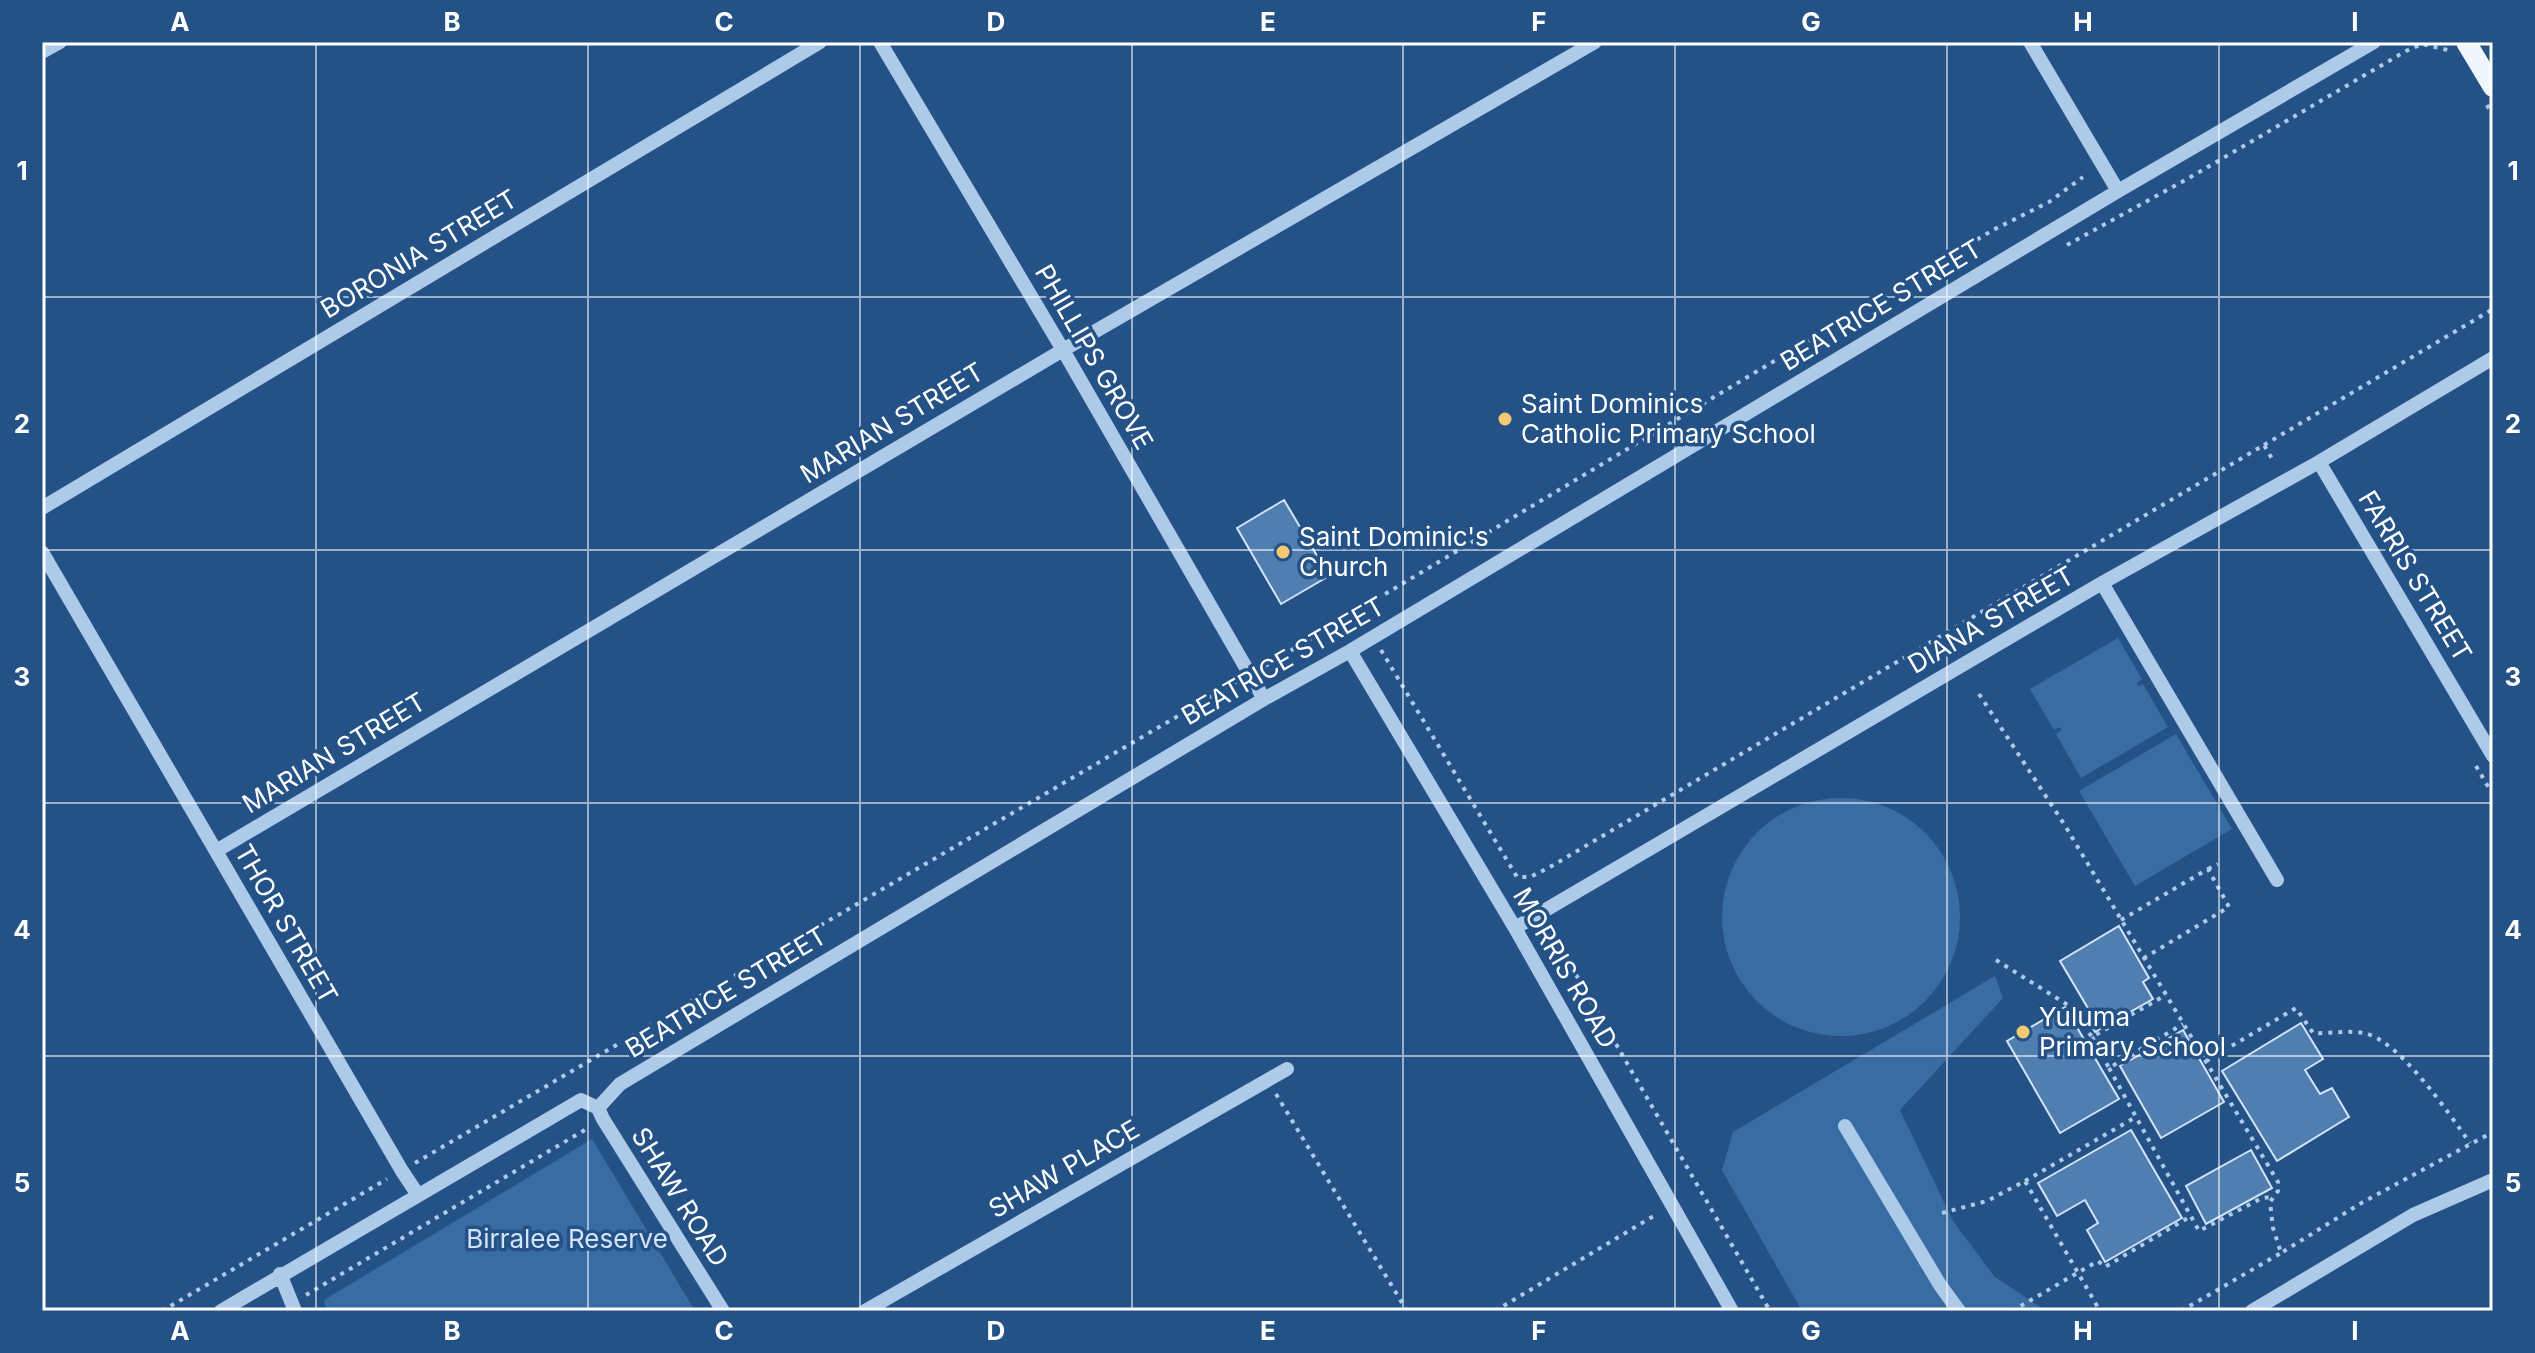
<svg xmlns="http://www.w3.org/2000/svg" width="2535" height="1353" font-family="Inter,sans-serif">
	<rect width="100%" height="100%" fill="#245286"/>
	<!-- green -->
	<path fill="#386ca3" d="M2118,638L2142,679L2137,683L2138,686L2143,684L2168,727L2081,778L2056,734L2062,730L2059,727L2054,730L2030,689Z
		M2176,734L2232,829L2135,886L2079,791Z
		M1722 917a119 119 0 1 1 238 0a119 119 0 1 1-238 0Z
		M1995,976L2003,998L1900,1110L1953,1221L1995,1277L2046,1311H1802L1722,1170L1733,1132Z
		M592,1139L695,1311H327L324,1300Z"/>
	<!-- building -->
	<path fill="#507eb0" stroke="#d2e4f7" stroke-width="2" d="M1284,500L1329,576L1281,604L1237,528Z
		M2119,926L2149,978L2143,982L2153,999L2095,1032L2084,1013L2089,1010L2060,961Z
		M2065,1007L2119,1099L2060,1133L2007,1041Z
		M2301,1023L2323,1059L2305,1070L2320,1094L2332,1088L2349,1117L2277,1161L2222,1071Z
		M2183,1030L2224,1102L2161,1138L2120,1066Z
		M2131,1130L2182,1218L2105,1262L2087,1230L2098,1223L2085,1200L2057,1216L2038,1183Z
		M2251,1150L2272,1188L2206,1224L2186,1186Z"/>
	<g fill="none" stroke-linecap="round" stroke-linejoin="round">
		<!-- path -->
		<path stroke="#aecae9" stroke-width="4" stroke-dasharray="4 6" stroke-linecap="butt" d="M2487,105L2493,116
			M2067,245L2189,178L2406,51L2422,44L2448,50
			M2264,445L2493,309
			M1381,650L1517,877H1530L1550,867L2264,445L2274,462
			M1265,666L1993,230L2049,202L2083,177
			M1979,694L2064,824L2278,1182V1191L2270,1202L2273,1228L2281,1253L2363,1202L2493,1132
			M2476,766L2493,795
			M2208,869L2218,864
			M2121,920L2208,869L2229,907L2144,958
			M1556,940L1770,1311
			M1996,960L2071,1007L2092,1037L2166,995
			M2092,1037L2109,1068L2183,1024
			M2206,1061L2296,1008L2313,1033C2329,1034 2347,1030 2363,1033C2398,1038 2450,1115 2470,1143
			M2109,1068L2199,1231L2262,1198L2271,1197
			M1276,1094L1407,1311
			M415,1163L1236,682
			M2025,1181L2136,1117
			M1942,1213L1987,1201L2025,1181L2100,1311
			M306,1295L588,1128
			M162,1311L387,1179
			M1495,1311L1657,1214
			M2012,1311L2098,1261L2105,1267L2191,1216
			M2181,1311L2281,1253"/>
		<!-- minor -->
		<path stroke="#aecae9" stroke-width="14" d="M880,42L1063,350L1264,699
			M2030,42L2118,191
			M42,52L60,42
			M2319,462L2493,756
			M42,508L820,42
			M42,552L402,1171L418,1195
			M2102,583L2277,880
			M1350,651L1515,928L1732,1311
			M216,851L1063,350L1595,42
			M1515,928L2102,583L2319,462L2493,358
			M598,1108L620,1084L1264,699L1350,651L2118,191L2374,42
			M598,1108L603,1119L723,1311
			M1845,1126L1940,1285L1959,1311
			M280,1274L295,1311
			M221,1311L581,1100L598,1108
			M865,1311L1287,1069
			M2252,1311L2413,1215L2493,1180"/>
		<!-- major -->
		<path stroke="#f1f6fe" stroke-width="20" d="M2466,42L2493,87"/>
	</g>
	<!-- grid -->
	<path fill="none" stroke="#fff" stroke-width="2" stroke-opacity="0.55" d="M316,42V1311M588,42V1311M860,42V1311M1132,42V1311M1403,42V1311M1675,42V1311M1947,42V1311M2219,42V1311M42,297H2493M42,550H2493M42,803H2493M42,1056H2493"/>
	<!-- markers -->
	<g fill="#f4c971" stroke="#245286" stroke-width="3">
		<circle cx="1505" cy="419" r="8"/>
		<circle cx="1283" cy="552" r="8"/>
		<circle cx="2023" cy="1032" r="8"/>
	</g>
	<g text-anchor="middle" stroke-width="7" stroke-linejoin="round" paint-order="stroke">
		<!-- street labels -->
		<g font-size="26" fill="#fff" stroke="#245286">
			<text transform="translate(419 254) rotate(-31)" y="9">BORONIA STREET</text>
			<text transform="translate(1881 305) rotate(-31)" y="9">BEATRICE STREET</text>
			<text transform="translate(1094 357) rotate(60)" y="9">PHILLIPS GROVE</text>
			<text transform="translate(892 423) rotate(-31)" y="9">MARIAN STREET</text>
			<text transform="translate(2415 576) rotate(59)" y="9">FARRIS STREET</text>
			<text transform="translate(1991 620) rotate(-30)" y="9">DIANA STREET</text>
			<text transform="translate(1283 661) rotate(-30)" y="9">BEATRICE STREET</text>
			<text transform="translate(334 753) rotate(-31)" y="9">MARIAN STREET</text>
			<text transform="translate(286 924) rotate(60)" y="9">THOR STREET</text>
			<text transform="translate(1565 968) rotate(60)" y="9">MORRIS ROAD</text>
			<text transform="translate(726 992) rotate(-31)" y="9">BEATRICE STREET</text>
			<text transform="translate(1064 1169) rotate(-30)" y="9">SHAW PLACE</text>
			<text transform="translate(680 1197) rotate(58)" y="9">SHAW ROAD</text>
		</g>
		<!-- poi labels -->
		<g font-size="26" fill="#fff" stroke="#245286" text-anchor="start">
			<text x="1521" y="413">Saint Dominics<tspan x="1521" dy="30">Catholic Primary School</tspan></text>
			<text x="1299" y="546">Saint Dominic's<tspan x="1299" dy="30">Church</tspan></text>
			<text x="2039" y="1026">Yuluma<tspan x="2039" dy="30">Primary School</tspan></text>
		</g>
		<!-- park labels -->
		<g font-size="26" fill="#d2e4f7" stroke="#245286">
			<text x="567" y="1248">Birralee Reserve</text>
		</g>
	</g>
	<!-- border -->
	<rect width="2535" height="1353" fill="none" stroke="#245286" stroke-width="88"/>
	<rect x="44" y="44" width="2447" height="1265" fill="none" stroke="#fff" stroke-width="3"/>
	<g font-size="26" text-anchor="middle" font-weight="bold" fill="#fff">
		<text x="180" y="31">A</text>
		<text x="452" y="31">B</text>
		<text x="724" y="31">C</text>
		<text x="996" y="31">D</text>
		<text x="1268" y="31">E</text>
		<text x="1539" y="31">F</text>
		<text x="1811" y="31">G</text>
		<text x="2083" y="31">H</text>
		<text x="2355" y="31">I</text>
		<text x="22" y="180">1</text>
		<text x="2513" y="180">1</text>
		<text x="22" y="433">2</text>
		<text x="2513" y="433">2</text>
		<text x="22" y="686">3</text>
		<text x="2513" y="686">3</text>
		<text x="22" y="939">4</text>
		<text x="2513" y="939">4</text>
		<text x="22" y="1192">5</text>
		<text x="2513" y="1192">5</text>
		<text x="180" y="1340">A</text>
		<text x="452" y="1340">B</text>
		<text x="724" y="1340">C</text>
		<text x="996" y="1340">D</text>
		<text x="1268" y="1340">E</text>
		<text x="1539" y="1340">F</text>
		<text x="1811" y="1340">G</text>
		<text x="2083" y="1340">H</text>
		<text x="2355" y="1340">I</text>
	</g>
</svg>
